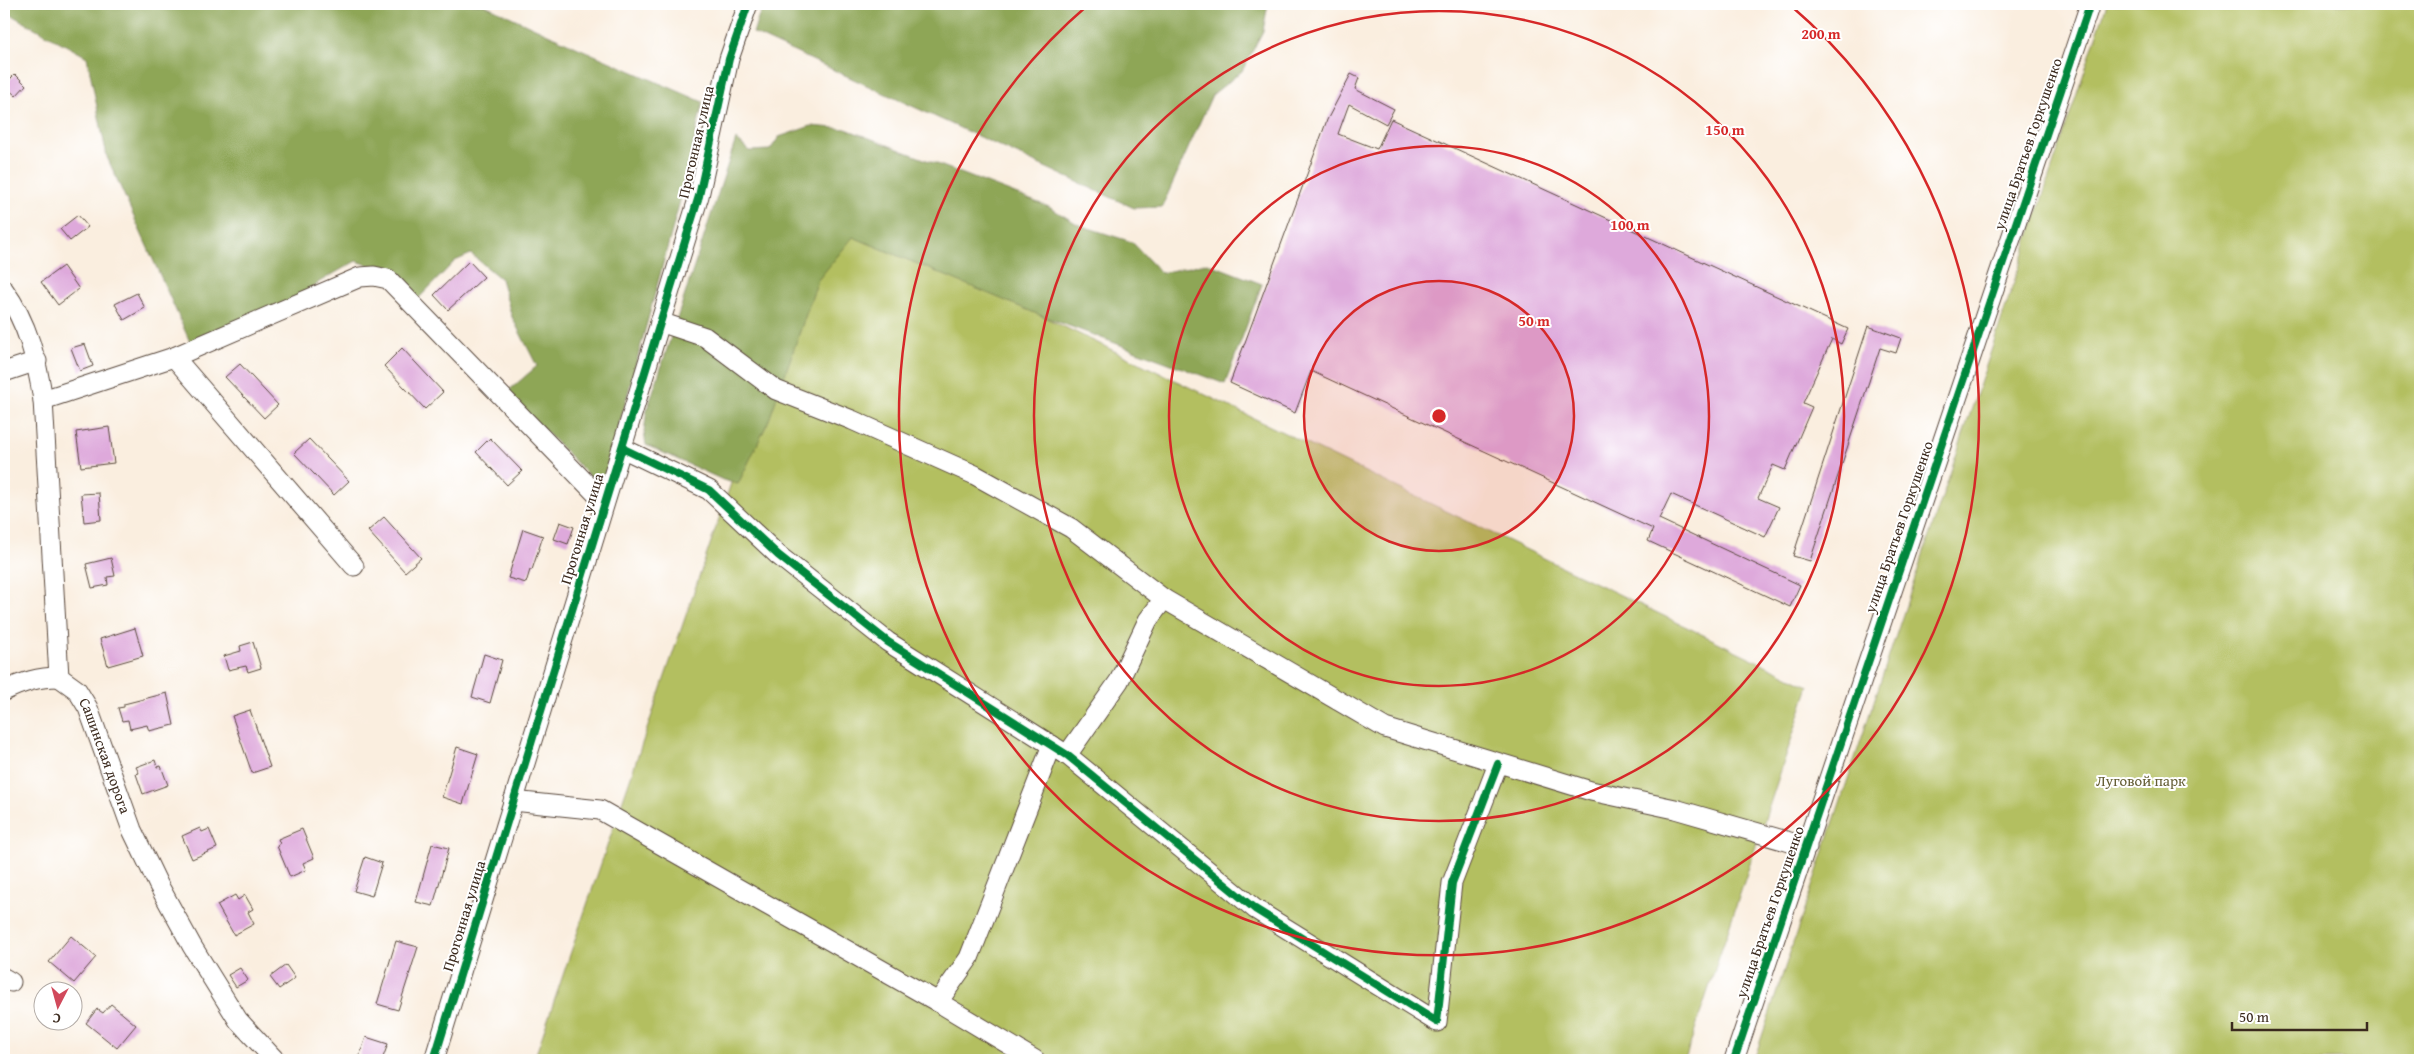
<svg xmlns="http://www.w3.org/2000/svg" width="2424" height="1064" font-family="'Gentium Book Plus',serif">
	<rect width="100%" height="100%" fill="#fff"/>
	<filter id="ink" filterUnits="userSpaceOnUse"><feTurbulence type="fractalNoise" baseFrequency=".02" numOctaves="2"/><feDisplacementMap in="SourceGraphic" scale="10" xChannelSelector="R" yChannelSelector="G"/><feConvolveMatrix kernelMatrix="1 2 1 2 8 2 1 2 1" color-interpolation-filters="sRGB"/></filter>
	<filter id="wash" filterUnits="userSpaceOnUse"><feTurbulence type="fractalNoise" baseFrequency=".0096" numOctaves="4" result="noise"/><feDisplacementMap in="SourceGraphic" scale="20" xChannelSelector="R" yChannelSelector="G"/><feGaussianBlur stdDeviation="1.12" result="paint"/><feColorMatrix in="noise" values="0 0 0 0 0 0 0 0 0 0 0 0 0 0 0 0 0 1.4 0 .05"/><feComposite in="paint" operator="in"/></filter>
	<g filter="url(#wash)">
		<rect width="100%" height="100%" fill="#faeedf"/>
		<!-- green -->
		<path fill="#b3bf61" stroke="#777440" d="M2107,4H2420V1060H1754Z
			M824,211L1809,686L1685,1060H534Z"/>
		<!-- forest -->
		<path fill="#8ea657" stroke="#64683a" d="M4,4H483L576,47L703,102L683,190L602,489L507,392L537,366L512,317L501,279L471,254L455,261L417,300L382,269L356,261L319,282L307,295L190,342L107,157L87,57L4,11Z
			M763,4H1268L1263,31L1242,71L1212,95L1162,207L1134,208L753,33Z
			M811,126L846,129L1049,207L1079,225L1132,242L1161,273L1207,263L1262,284L1225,384L1037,314L853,237L818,280L769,420L738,484L723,480L646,445L644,432L647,410L736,139L749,151L770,150L779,137Z"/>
		<g id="blocks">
			<!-- building -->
			<path fill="#dea9db" d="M15,74L26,85L16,96L4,85Z
				M1351,74L1359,78L1355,89L1394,109L1386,124L1349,104L1338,134L1377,149L1391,119L1848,329L1841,344L1832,339L1803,403L1812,407L1785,470L1773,465L1758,498L1779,507L1765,537L1671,494L1659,519L1800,585L1790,607L1648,541L1653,529L1311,371L1295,413L1230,383L1327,120Z
				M78,215L88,227L70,241L60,229Z
				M469,261L484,277L448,310L434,295Z
				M63,266L79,289L58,305L41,282Z
				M137,293L145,308L124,320L115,304Z
				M1868,326L1901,338L1896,353L1880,348L1810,561L1793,556Z
				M85,344L93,366L80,371L71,348Z
				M402,348L443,392L425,409L384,366Z
				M240,364L278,405L264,418L225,377Z
				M109,427L114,463L81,467L76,432Z
				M490,438L522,471L507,485L476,452Z
				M309,439L349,481L334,495L294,453Z
				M99,493L101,520L84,522L81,494Z
				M384,517L421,558L405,572L368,531Z
				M560,522L574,527L568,544L554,539Z
				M523,529L543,536L532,570H530L526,583L508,578Z
				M111,558L115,576L107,577L108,585L92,588L86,564Z
				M135,628L143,656L108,666L100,639Z
				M253,642L261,668L248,672L246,666L228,670L224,656L241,651L240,646Z
				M484,654L502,660L490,703L472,697Z
				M167,693L174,725L149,731L147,725L130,729L128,720L122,721L118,708L124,707V704Z
				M250,710L270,767L252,773L232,716Z
				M457,747L478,754L463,804L442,797Z
				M155,760L157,767L161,766L168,785L143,794L136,774L139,773L136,767Z
				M200,828L202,832L209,829L217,848L192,859L182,836Z
				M302,829L314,858L303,863L306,870L290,877L277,846L280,844L278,839Z
				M432,844L449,848L433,906L416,902Z
				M365,857L382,863L372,896L354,891Z
				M235,895L238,900L245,895L253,909L248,912L254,924L234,935L217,905Z
				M71,936L96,957L74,983L49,962Z
				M396,941L418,947L398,1010L377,1004Z
				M286,965L295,978L279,989L270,977Z
				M240,968L248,980L236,987L228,975Z
				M111,1004L136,1025L117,1048L86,1023L97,1009L103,1013Z
				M366,1037L388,1044L382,1060H358Z"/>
		</g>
	</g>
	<g filter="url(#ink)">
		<use href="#blocks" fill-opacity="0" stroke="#58473b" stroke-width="1"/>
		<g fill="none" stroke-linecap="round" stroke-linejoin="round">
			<!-- minor casing -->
			<g stroke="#58473b" stroke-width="21">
				<g id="minor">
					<path d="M4,290C28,323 37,361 43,400L59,677"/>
					<path d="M660,322L705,337L776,390L852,420L975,475L1071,528L1164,599L1385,728L1591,791L1675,809L1807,847"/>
					<path d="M174,357L354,566"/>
					<path d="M4,372L37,361"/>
					<path d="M43,400L174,357L360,277L374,276L388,279L604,502"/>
					<path d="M622,448L709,490L778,555L888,642L1067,755L1255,909L1437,1022L1452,883L1498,764"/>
					<path id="s1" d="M59,677L77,690L88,708L132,830L158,884L192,946L238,1020L275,1060"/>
					<path d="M4,691C23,682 38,677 59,677"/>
					<path d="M1067,755L1119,681L1148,620L1164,599"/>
					<path d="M513,801L600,810L938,1002L1035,1060"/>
					<path d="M4,978L11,982"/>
					<path d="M938,1002L969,958L1052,745"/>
					<path d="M434,1060L699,196L729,59L748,4"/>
					<path d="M1734,1060L2090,4"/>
				</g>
			</g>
			<!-- minor -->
			<use href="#minor" stroke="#fff" stroke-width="19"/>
			<!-- cycleway casing -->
			<g stroke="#fff" stroke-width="11">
				<path id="cycleway" d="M622,448L709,490L778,555L888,642L1067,755L1255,909L1437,1022L1452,883L1498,764
					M434,1060L699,196L729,59L748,4
					M1734,1060L2090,4"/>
			</g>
			<!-- cycleway -->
			<use href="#cycleway" stroke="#00873e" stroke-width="8"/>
		</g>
	</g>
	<!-- distance rings -->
	<circle cx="1439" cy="416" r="135" fill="#d62828" fill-opacity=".12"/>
	<g fill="none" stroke="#d62828" stroke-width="2.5">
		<circle cx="1439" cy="416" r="135"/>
		<circle cx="1439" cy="416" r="270"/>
		<circle cx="1439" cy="416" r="405"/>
		<path d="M1790 5A540 540 0 1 1 1088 5"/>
	</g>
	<g text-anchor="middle" stroke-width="4" stroke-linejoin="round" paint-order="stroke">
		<!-- street labels -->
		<g font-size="15" fill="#3b2a1e" stroke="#fff">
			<text transform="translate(696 142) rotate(-77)" y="5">Прогонная улица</text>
			<text transform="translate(2028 144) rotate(-71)" y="5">улица Братьев Горкушенко</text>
			<text transform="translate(1899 527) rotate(-71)" y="5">улица Братьев Горкушенко</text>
			<text transform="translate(582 529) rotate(-73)" y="5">Прогонная улица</text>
			<text dy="5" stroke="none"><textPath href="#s1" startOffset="94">Сашинская дорога</textPath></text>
			<text transform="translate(1770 912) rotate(-71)" y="5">улица Братьев Горкушенко</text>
			<text transform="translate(464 916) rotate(-73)" y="5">Прогонная улица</text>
		</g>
		<!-- park labels -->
		<g font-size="15" fill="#655e35" stroke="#fff">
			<text x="2141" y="786">Луговой парк</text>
		</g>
	</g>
	<circle cx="1439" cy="416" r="8" fill="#d62828" stroke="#fff" stroke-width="2.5"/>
	<g font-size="15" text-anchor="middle" font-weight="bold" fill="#d62828" stroke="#fff" stroke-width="4" stroke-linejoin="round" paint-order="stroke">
		<text x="1821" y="39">200 m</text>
		<text x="1725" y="135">150 m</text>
		<text x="1630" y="230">100 m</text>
		<text x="1534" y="326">50 m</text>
	</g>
	<!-- margin -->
	<rect width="2424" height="1064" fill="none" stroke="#fff" stroke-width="20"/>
	<!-- north arrow -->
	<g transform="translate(58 1006) rotate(186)"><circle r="24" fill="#ffffff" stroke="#b1aaa5"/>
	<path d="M0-4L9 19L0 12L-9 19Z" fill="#d1495b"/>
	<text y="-8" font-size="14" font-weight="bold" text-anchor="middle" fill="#3b2a1e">С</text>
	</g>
	<!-- scale -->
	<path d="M2232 1022v8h135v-8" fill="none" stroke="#3b2a1e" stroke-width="2.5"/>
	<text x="2239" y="1022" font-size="15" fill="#3b2a1e" stroke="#ffffff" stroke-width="4" paint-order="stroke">50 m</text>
</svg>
